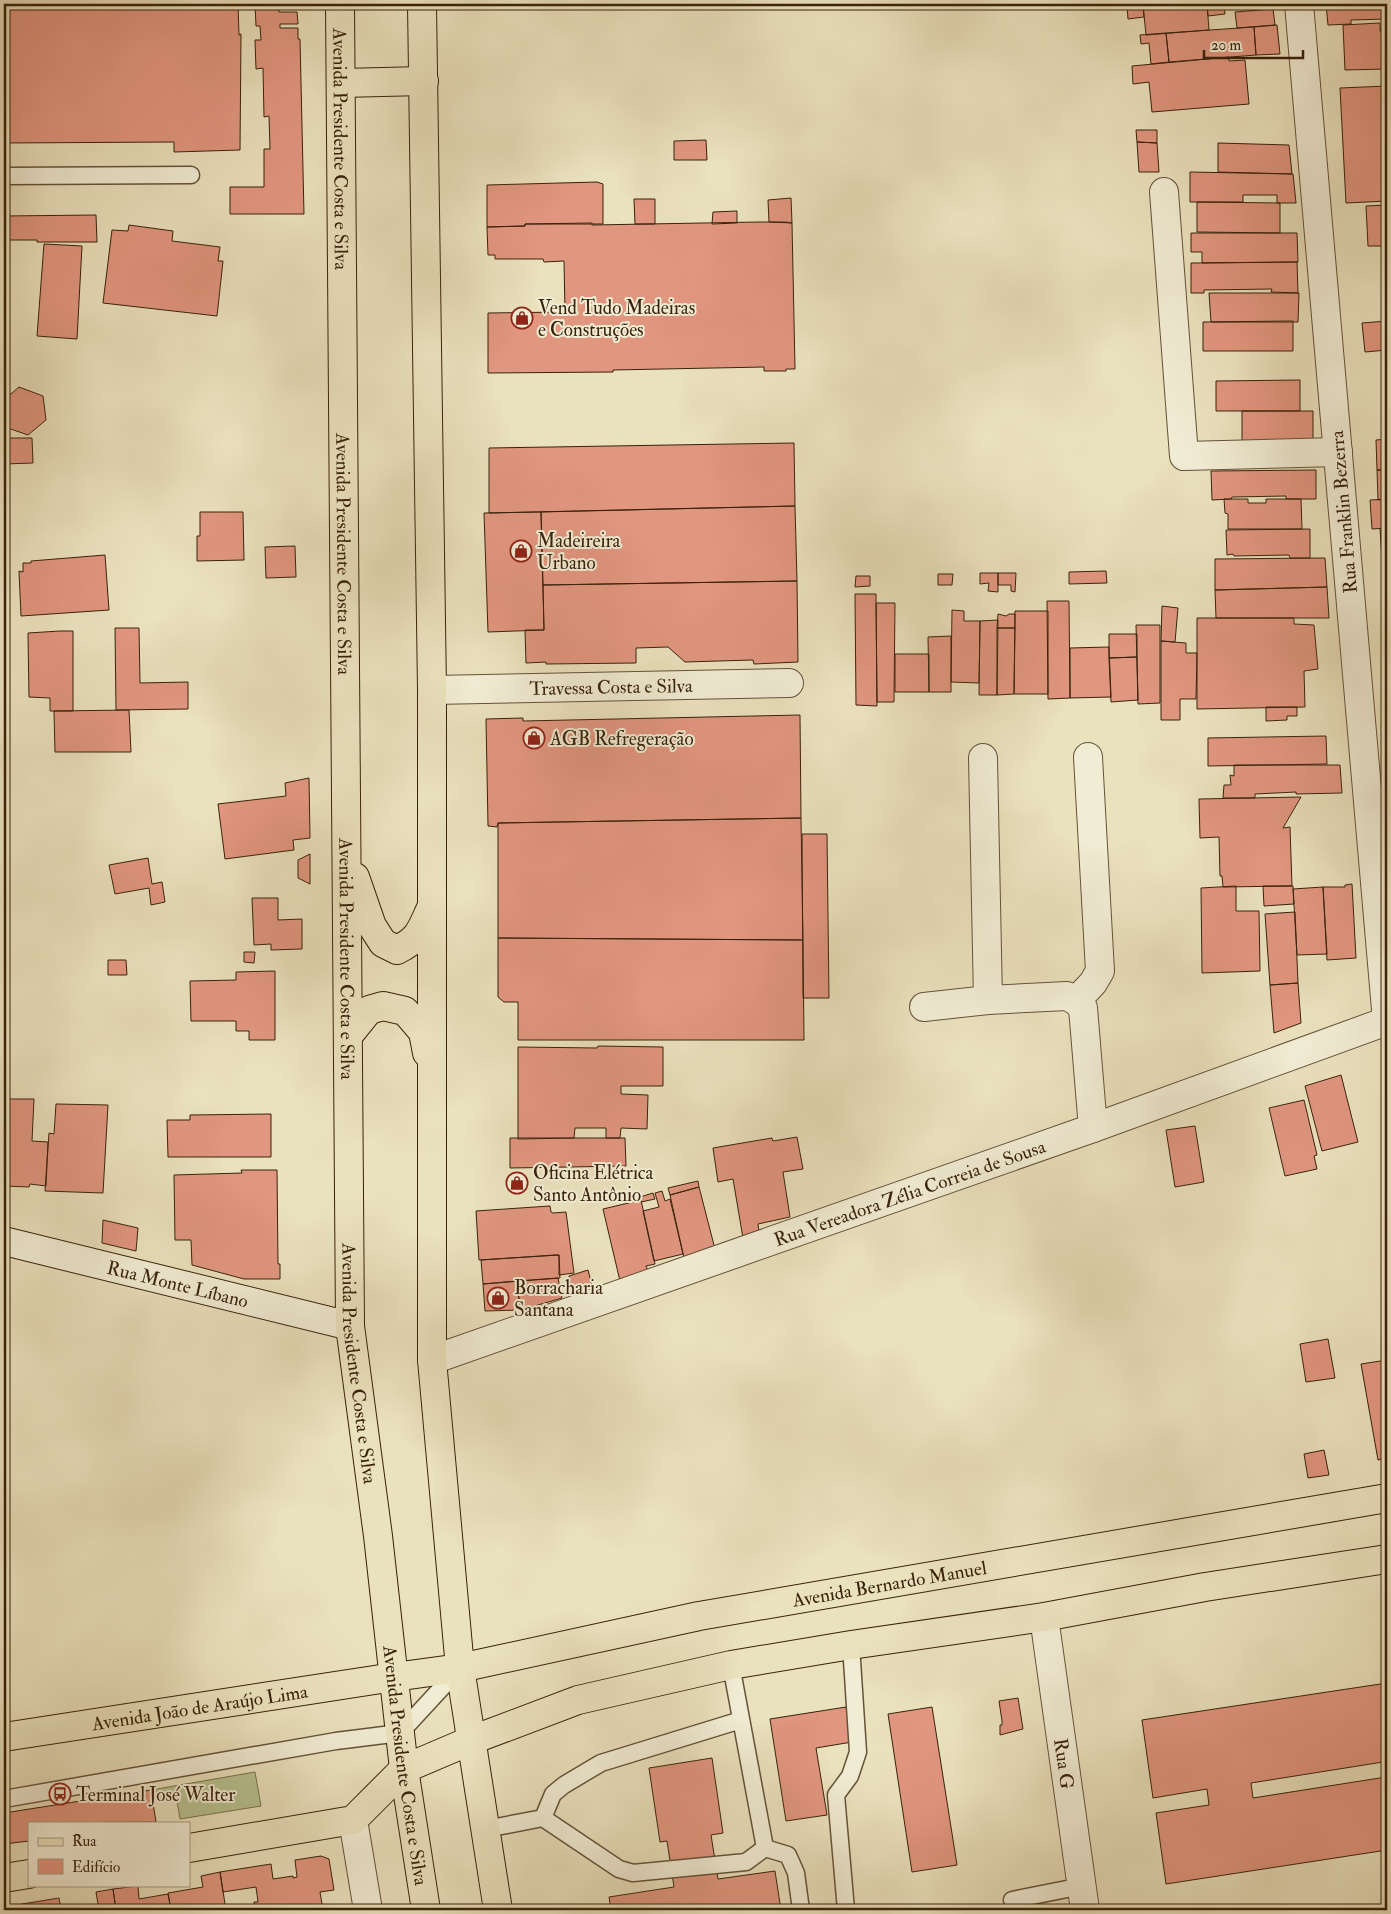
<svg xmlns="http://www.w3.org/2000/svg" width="1391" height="1914" font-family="'IM FELL Double Pica',serif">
	<rect width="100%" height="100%" fill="#eae1bd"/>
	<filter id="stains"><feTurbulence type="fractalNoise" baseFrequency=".004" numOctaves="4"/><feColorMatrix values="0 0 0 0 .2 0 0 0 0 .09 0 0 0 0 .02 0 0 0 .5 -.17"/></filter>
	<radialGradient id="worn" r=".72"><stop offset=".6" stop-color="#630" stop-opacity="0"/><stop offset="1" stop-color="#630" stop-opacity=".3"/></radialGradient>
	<!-- green -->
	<path fill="#b8c290" stroke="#78724e" d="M255,1772L261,1806L180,1819L176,1796L153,1799L151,1790Z"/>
	<!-- building -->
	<path fill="#e1967f" stroke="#39220b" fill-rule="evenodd" d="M4,4H238L239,35L241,34L240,150L174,152V142L4,143Z
		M255,4H279V12H297L298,24H280V28H298V39H300L304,214H230V187H264V149H270L269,116L264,117L263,68L256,69L255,40H261L260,26H256Z
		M1127,4H1155L1127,6Z
		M1155,4H1207L1209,30L1146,35L1143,5Z
		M1207,4H1224L1225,14L1208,16Z
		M1326,4H1387V19L1351,20V24L1328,25Z
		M1143,5L1144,17L1128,19L1127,6Z
		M1273,9L1275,25L1237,28L1235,12Z
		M1380,23V31H1387V69L1345,70L1343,25Z
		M1277,25L1280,54L1256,55L1254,27Z
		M1254,27L1256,55L1169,62L1166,33Z
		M1166,33L1169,62L1151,64L1149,43L1141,44L1140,35Z
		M1229,57V61L1245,60L1249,104L1152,112L1149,82L1133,84L1132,66Z
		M1387,86V201L1346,203L1340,88Z
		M1136,130H1157V143L1137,142Z
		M706,140L707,160H674V141Z
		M1137,142L1157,143L1159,172H1139Z
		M1218,143L1289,145L1292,174L1218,172Z
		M1190,172L1293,174L1296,203H1277V195H1243V202H1190Z
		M597,182L603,184V224H525V226L487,227V185Z
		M791,198L792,223L769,222L768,200Z
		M634,199H655V224H635Z
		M1197,202L1280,203V233L1197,232Z
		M1387,205V246H1368L1366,206Z
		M737,211V223L712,224L713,212Z
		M96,215L97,242H37V240H4V216Z
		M759,222H786L792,223L795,369H786V371H764V367L613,370V372L488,373V313L565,312L564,261L544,262L543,259H495V255H488L487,227L525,226V224L592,223V225Z
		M129,225L173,231L172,241L220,247L218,261H223L217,316L103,303L112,230L128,231Z
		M1191,233H1297L1298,262L1202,263V252H1191Z
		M44,244L82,246L77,339L37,336Z
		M1297,262L1298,293L1271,292L1272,289L1204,290V293H1191V263Z
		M1209,293H1299L1298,322H1211Z
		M1293,321V351H1203V322Z
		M1387,321V350L1365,352L1362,323Z
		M1300,380V411H1216V381Z
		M19,387L43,396L46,420L28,435L5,427L4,419V400Z
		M1242,411H1313V440L1242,441Z
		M4,438H32L33,463L4,464Z
		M1387,439V470H1377L1376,440Z
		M794,443L795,506L489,513V448Z
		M1316,470V499H1286V496L1232,497L1231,499L1212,500L1211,471Z
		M1377,470H1387V499L1378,500Z
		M1224,499H1248V503H1266V499H1301L1302,529H1228V514L1225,513Z
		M1387,499V528L1372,529L1370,500Z
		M795,506L797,581L543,585L541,512Z
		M200,512H243L244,560L197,561V536H200Z
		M541,512L544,630L488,632L484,513Z
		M1387,528V559H1382L1380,529Z
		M1310,529V558H1290L1289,555L1234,556L1233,554L1227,555L1226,530Z
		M295,546L296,577L266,578L265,547Z
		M105,555L109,610L21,616L19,571L23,572V563H31V561Z
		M1325,558L1327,587L1215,590V559Z
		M1106,571L1107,583L1069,584V572Z
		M980,573H998V592L988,591L989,583L980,584Z
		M998,573H1016L1015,592L1011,591V585H998Z
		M938,574H953L952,585H938Z
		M856,576H870V586L855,587Z
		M797,581L798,662L754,664L753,660L685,662L668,647L636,648V663L546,664V662L526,663L525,630H544L543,585Z
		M1327,587L1329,618H1216L1215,590Z
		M855,594H876L877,706L856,705Z
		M1047,601H1069L1070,698L1048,699Z
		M876,603H895L894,702H877Z
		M1162,606L1178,608L1175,642L1161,641Z
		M952,610L964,611V621H980L979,683L951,682Z
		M1015,611H1048V694H1014Z
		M998,614L1006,616L1009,614H1015V628H997Z
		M1197,618H1294V624L1314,625L1318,669L1304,671L1305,707L1197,709Z
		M998,620L997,695H979L980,621Z
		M1136,625H1160V703L1138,704Z
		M115,628H139L140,683L188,682V709L116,710Z
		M997,628H1015L1014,694L997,695Z
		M60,631H73V711H50V698L29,697L28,633Z
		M1109,634H1137V657L1109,658Z
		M951,636V692H929L928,637Z
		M1161,641L1186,643V653H1197L1196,699H1180V720H1161Z
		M1109,647L1111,697L1070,698V648Z
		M895,654H929V692H895Z
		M1137,657L1138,700L1111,702L1109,658Z
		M1266,707H1297V716H1287V720L1266,721Z
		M129,710L131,752H55L54,711Z
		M800,715L801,818L498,823L497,827L488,826L486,719L523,718V721Z
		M1326,736L1327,764L1208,766V738Z
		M1234,765H1340L1342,793L1296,794V792L1255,794V798H1223L1224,785H1231L1230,775L1234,776Z
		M309,778L310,838L293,840L294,850L225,859L218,804L286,796L285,783Z
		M1301,797L1283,828L1290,827L1292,886L1223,887L1222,876H1220L1219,837L1200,838L1199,799Z
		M801,818L803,940L498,938V823Z
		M802,834H827L829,998H803Z
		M310,854V884L298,878V860Z
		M148,858L152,884L162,882L165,902L151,905L149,888L115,894L109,865Z
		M1352,884L1356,958L1327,960L1323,887H1345V885Z
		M1236,886V911H1259L1260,971L1202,973L1201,888Z
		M1263,886H1293L1294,904L1264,906Z
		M1323,887L1327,954L1297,955L1293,889Z
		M252,898H278V920L302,919V949L271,950V944L254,945Z
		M1295,912L1298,983L1270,985L1265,914Z
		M498,938L803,940L804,1040H518V1002H504L498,997Z
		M244,952H255L254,963L244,962Z
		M108,960H126L127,975H108Z
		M275,971V1040H249V1031H236V1021H191L190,981L236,980V972Z
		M1298,983L1301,1023L1274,1033L1270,985Z
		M4,1020H9L8,1039H4Z
		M598,1046L663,1047V1086H621V1094L648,1095L647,1129L621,1128L620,1138H606V1128H575L574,1138L518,1139V1047L597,1048Z
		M1341,1075L1358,1142L1322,1151L1305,1086Z
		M4,1084H6L5,1099H34L32,1141L48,1142L46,1186L30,1184L29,1187L4,1186Z
		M1304,1100L1317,1155L1314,1156L1317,1169L1285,1176L1269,1108Z
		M56,1104L108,1105L103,1193L45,1191L49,1133L54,1134Z
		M271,1114V1157H168L167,1120H190V1115Z
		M1195,1126L1204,1182L1175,1187L1166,1130Z
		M797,1137L803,1169L783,1172L790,1217L758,1224L760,1240L744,1244L733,1179L718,1182L713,1148L772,1138L773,1141Z
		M510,1138H625L626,1166L510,1168Z
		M241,1170H277L278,1264H280V1279H244L192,1265L191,1240H175L174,1175L242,1173Z
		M698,1181L699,1187L670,1195L668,1188Z
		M699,1187L715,1249L684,1258L670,1195Z
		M662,1191L665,1201L670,1199L683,1254L654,1261L643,1211L659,1207L655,1193Z
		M653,1193L655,1199L641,1202L640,1197Z
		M641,1200L655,1264L646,1266L649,1273L620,1281L603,1209Z
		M550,1206L551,1212L553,1213L566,1212L574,1273L559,1275V1255L479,1260L476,1211Z
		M103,1220L138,1228L136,1251L102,1243Z
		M555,1255H559L560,1278L483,1284L481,1260Z
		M588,1270L593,1289L573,1295L569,1276Z
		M558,1278L562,1298L521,1310L516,1281Z
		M516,1281L521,1310L485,1311L483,1284Z
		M1328,1339L1335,1378L1306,1382L1300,1344Z
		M1387,1360V1458L1378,1460L1361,1364Z
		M1324,1450L1329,1475L1308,1478L1304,1454Z
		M1387,1683V1850L1166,1884L1156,1813L1209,1805L1207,1789L1153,1798L1142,1720ZM1383,1762L1386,1777L1253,1798L1251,1783Z
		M1018,1698L1023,1729L1000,1735V1725H1002V1721L999,1701Z
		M846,1707L852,1742L816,1748L827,1815L786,1821L770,1719Z
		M932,1707L957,1865L912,1872L888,1714Z
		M712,1758L723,1833L711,1835L718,1879L775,1871L781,1910H611L609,1897L674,1887L667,1841L660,1842L649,1768Z
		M151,1790L156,1822L29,1823V1841L4,1844V1813Z
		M321,1856L329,1859L334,1890L320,1892L323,1910H255L254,1902H258L256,1887L223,1892L220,1872L271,1864L273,1879L293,1876V1878L297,1877L295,1860Z
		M220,1872L226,1910H171L168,1893L203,1887L201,1876Z
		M138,1886L139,1899L168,1894L171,1910H116L113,1889Z
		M113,1889L116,1910H99L96,1892Z
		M59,1898L61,1910H5L4,1907Z"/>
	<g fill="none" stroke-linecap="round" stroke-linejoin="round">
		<!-- lane casing -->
		<g stroke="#655238" stroke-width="19">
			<path id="lane" d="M4,176L191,175
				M4,1799L336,1741L400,1733L460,1668
				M543,1818L553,1794L564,1785L601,1763L741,1720
				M486,1829L543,1818L619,1869L633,1873L746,1862L765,1848L731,1665
				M765,1848L788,1855L796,1873L801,1910
				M1012,1900L1082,1886
				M846,1910L836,1795L850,1776L858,1752L851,1645"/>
		</g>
		<!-- street casing -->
		<g stroke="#655238" stroke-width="30">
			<g id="street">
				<path d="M1164,192L1184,456L1338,452"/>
				<path id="s1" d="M432,690L789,683"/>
				<path d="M983,758L988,1000"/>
				<path d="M1076,1001L1093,983L1100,971L1088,757"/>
				<path d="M924,1007L988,1000L1067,996L1076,1001L1083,1008L1093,1128"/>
				<path id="s2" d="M432,1360L1093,1128L1387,1021L1299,4"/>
				<path id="s3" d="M1044,1617L1085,1910"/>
				<path d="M353,1820L368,1910"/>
			</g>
		</g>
		<!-- secondary casing -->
		<g stroke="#39220b" stroke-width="30">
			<g id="secondary">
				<path id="s4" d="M4,1241L350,1326"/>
			</g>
		</g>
		<!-- primary casing -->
		<g stroke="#39220b" stroke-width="30">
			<g id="primary">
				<path id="s5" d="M340,4L350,1326L378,1536L404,1769L426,1910"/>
				<path d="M422,4L432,690V1360L460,1668L498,1910"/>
				<path d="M341,83L424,81"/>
				<path d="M355,877L372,926L383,943L397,950C420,939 421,929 431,908"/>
				<path d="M348,1036L369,1010L383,1006L405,1011L423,1032L427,1053"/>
				<path id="s6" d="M4,1737L394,1677L460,1668L699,1616L1387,1498"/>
				<path d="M189,1848L353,1820L404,1769L472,1740L578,1700L731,1665L851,1645L1044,1617L1205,1587L1387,1559"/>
				<path d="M4,1878L29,1874"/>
			</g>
		</g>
		<!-- lane -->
		<use href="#lane" stroke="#f1ecd4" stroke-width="16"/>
		<!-- street -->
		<use href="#street" stroke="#f1ecd4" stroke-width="28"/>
		<!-- secondary -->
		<use href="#secondary" stroke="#f1ecd4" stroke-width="28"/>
		<!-- primary -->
		<use href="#primary" stroke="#eae1bd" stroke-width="28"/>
	</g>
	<!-- icons -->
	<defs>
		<g id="shop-ring" transform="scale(1.125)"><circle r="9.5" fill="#f1ecd4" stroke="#8f2418" stroke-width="1.5"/><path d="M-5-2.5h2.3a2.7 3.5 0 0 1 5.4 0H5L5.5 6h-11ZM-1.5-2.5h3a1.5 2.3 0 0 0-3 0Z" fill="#8f2418"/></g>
		<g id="bus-ring" transform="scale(1.125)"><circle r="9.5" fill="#f1ecd4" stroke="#8f2418" stroke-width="1.5"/><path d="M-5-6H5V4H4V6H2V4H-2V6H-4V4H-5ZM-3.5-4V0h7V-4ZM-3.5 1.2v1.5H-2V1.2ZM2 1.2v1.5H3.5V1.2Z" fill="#8f2418"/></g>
	</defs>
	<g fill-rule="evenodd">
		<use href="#shop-ring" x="522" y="318"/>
		<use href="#shop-ring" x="521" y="551"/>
		<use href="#shop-ring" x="534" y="738"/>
		<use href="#shop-ring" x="517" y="1183"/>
		<use href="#shop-ring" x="498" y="1298"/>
		<use href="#bus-ring" x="60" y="1794"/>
	</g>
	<g text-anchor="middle" stroke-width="4" stroke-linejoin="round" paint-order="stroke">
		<!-- street labels -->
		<g font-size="19" fill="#39220b" stroke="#f1ecd4">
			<text dy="7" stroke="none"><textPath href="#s5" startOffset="145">Avenida Presidente Costa e Silva</textPath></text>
			<text transform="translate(1343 512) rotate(-95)" y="7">Rua Franklin Bezerra</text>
			<text dy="7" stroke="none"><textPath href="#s5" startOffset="550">Avenida Presidente Costa e Silva</textPath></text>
			<text dy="7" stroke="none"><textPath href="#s1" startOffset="179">Travessa Costa e Silva</textPath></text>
			<text dy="7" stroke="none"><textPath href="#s5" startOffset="955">Avenida Presidente Costa e Silva</textPath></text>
			<text dy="7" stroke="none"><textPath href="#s2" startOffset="506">Rua Vereadora Zélia Correia de Sousa</textPath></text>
			<text dy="7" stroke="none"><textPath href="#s4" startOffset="179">Rua Monte Líbano</textPath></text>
			<text dy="7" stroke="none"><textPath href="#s5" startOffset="1360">Avenida Presidente Costa e Silva</textPath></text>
			<text dy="7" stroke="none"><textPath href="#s6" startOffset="899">Avenida Bernardo Manuel</textPath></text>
			<text dy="7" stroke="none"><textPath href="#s6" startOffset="198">Avenida João de Araújo Lima</textPath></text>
			<text dy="7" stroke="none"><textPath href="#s3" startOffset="148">Rua G</textPath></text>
			<text dy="7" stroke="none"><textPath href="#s5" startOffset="1765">Avenida Presidente Costa e Silva</textPath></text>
		</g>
		<!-- poi labels -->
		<g font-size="19" fill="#39220b" stroke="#f1ecd4" text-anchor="start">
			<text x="538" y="314">Vend Tudo Madeiras<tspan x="538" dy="22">e Construções</tspan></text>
			<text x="537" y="547">Madeireira<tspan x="537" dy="22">Urbano</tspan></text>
			<text x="550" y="745">AGB Refregeração</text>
			<text x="533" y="1179">Oficina Elétrica<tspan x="533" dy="22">Santo Antônio</tspan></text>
			<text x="514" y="1294">Borracharia<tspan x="514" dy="22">Santana</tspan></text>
			<text x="76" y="1801">Terminal José Walter</text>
		</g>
	</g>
	<!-- margin -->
	<rect width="1391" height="1914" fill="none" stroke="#eae1bd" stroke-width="20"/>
	<rect x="5" y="5" width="1381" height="1904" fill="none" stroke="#39220b" stroke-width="2.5"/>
	<rect x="10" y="10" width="1371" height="1894" fill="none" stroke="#39220b"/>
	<!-- legend -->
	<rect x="28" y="1822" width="162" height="65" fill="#f1ecd4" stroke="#a79b84"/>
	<rect x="38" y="1838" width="25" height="8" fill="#eae1bd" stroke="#a79b84"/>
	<text x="72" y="1846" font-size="15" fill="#39220b">Rua</text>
	<rect x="38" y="1859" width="25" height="15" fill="#e1967f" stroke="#a79b84"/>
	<text x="72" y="1872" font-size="15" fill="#39220b">Edifício</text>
	<!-- scale -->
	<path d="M1204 50v8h99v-8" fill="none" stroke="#39220b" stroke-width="2.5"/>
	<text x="1211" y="50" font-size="15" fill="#39220b" stroke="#f1ecd4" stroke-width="4" paint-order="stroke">20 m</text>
	<rect width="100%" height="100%" filter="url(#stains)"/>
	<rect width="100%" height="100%" fill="url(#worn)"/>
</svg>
